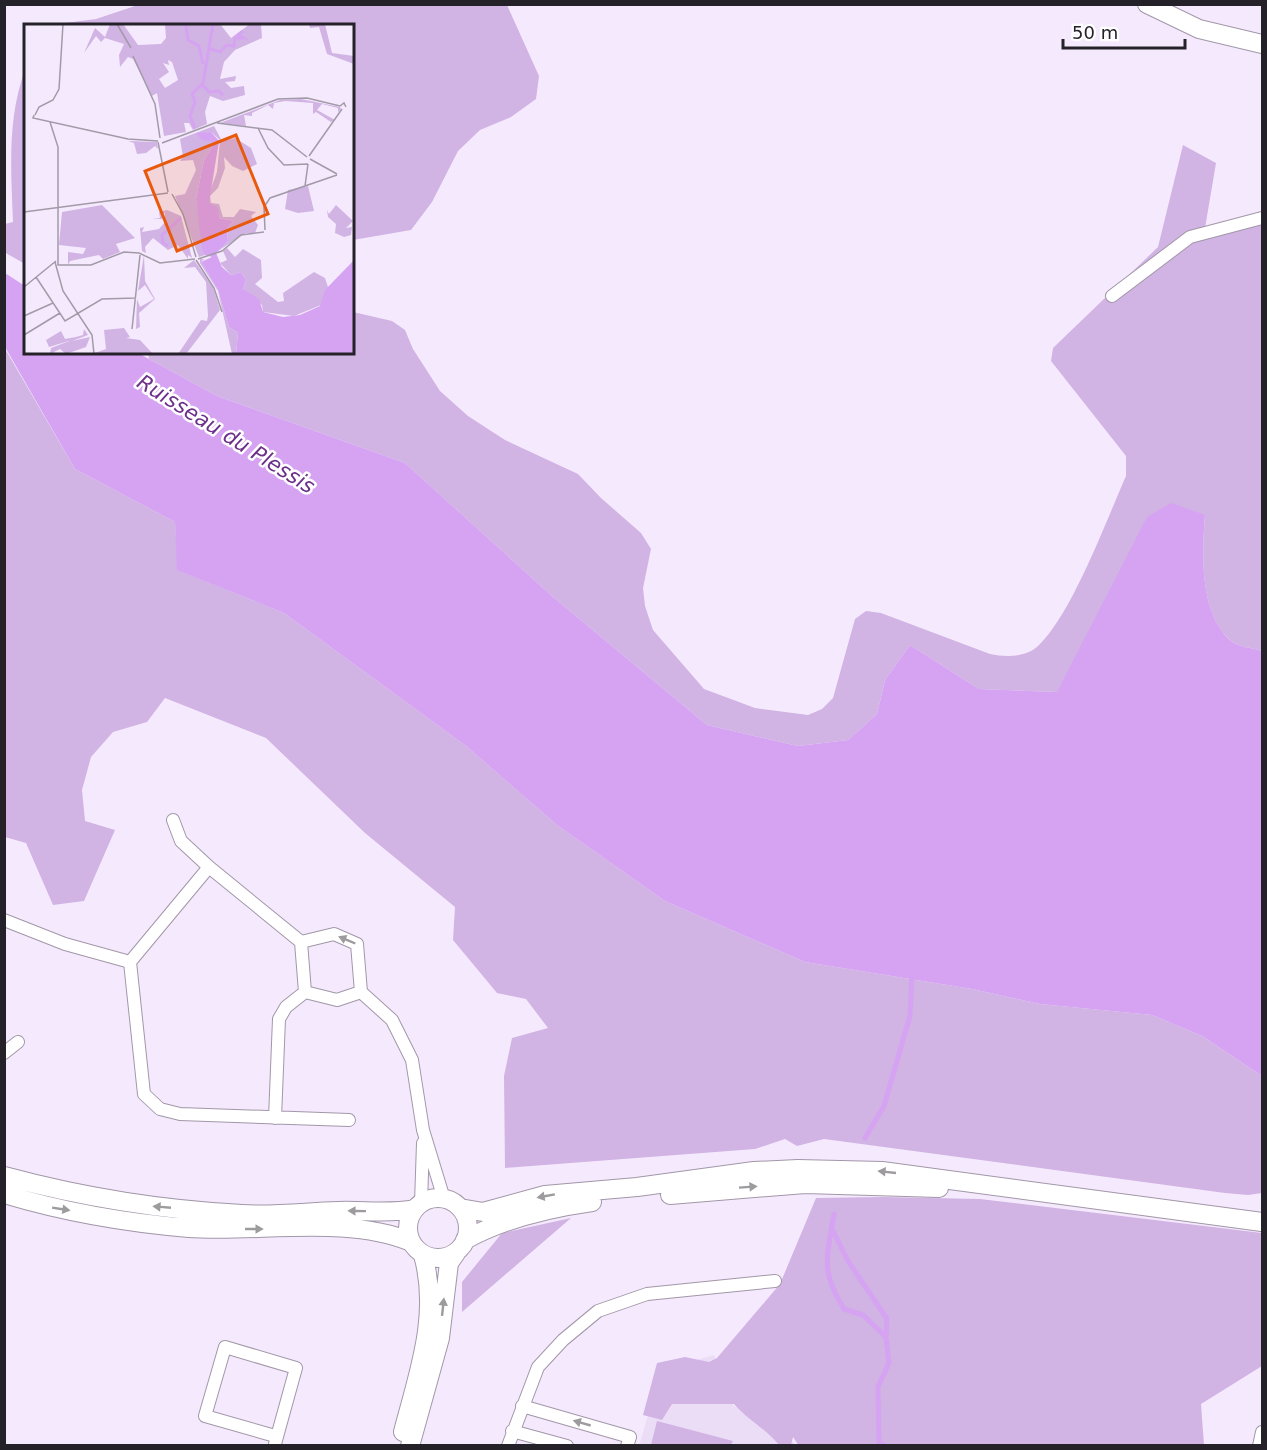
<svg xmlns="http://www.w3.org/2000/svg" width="1267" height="1450" font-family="'DejaVu Sans',sans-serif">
	<rect width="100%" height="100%" fill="#f5eafd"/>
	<!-- built -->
	<path fill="#ecddf6" d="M714,1355L733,1405L786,1435L796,1445L639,1446L659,1378L669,1368Z"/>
	<!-- green -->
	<path fill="#d1b3e4" d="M141,4L507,5L539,76L536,99L511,117L480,130L458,151L432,202L411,230L353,240L352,26L49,25L96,19Z
		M25,70V264L4,252L5,224L13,222C11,170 7,119 25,70Z
		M1183,145L1216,163L1203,240L1262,224V651C1254,648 1238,647 1231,641C1199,614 1202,553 1205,515L1057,692L979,689L910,645L885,680L877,714L848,740L798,746L707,725L553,597L405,463L217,396L149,359L148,353L352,352L353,312L392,321L405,330L413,349L440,391L468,416L505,440L578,474L601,498L641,533L651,549L643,588L645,606L653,630L704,689L755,708L808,715L822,709L833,698L855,619L866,611L881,613L990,654C1005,657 1025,658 1038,646C1072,614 1106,521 1126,476V456L1051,361L1053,348L1158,247Z
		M4,347L75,469L175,522L178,570L284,613L466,746L557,825L665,901L805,962L972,989L1040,1004L1152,1015L1202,1036L1262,1076V1193L1248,1195L1225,1193L824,1139L797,1146L785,1139L755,1149L505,1168L504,1076L512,1038L548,1028L526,999L497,993L453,940L455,907L365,833L266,738L165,698L147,722L113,732L91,757L82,790L85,821L115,830L84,901L53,905L26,843L5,837Z
		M882,1197L980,1199L1262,1233V1366L1201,1404L1204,1445L799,1446L793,1437L791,1445H779C766,1429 748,1420 734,1404H672L662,1420L643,1415L657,1363L685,1357L709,1362L717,1358L780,1284L816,1198Z
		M571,1218L462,1312V1282L502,1233Z
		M657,1421L733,1441L731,1445H651Z"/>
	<!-- water -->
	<path fill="#d5a3f2" d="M5,273L25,286L26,352L138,353L217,396L405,463L553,597L707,725L798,746L848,740L877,714L885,680L910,645L979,689L1057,692L1147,517L1171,503L1205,515C1202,553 1199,613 1231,641C1238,647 1254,648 1262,651V1076L1202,1036L1152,1015L1040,1004L972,989L805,962L665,901L557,825L466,746L284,613L177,570L175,522L75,469L5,347Z"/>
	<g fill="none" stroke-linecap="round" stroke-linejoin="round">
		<!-- stream -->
		<path stroke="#d5a3f2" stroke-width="5" d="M865,1138L884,1106L910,1016L912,974
			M834,1214C827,1257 820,1271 844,1309L863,1315L886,1337L889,1363L878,1387L879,1442L885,1446
			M832,1229L848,1261L887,1319L886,1337"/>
		<!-- street casing -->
		<g stroke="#a297a8" stroke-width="14">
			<path id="street" d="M1112,296L1190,237L1262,218
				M173,820L181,841L209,867L301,942
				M4,920L65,944L130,962
				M130,962L144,1094L160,1109L180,1114L349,1120
				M130,962L209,867
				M361,992L337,1000L305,992L301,942L334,934L357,944L361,992L392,1020L412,1060L423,1130L444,1199
				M4,1053L18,1042
				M275,1118L279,1019L286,1007L305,992
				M421,1203L423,1143
				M522,1406L630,1437L627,1446
				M512,1431L567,1446
				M275,1436L205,1416L225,1347L296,1368L275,1444
				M508,1446L538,1367L563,1340L598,1311L647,1294L775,1281
				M1259,1446L1262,1432"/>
		</g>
		<!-- secondary casing -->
		<g stroke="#a297a8" stroke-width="20">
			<path id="secondary" d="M1147,4L1199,29L1262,44
				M4,1176C82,1197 162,1210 242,1214C274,1216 306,1212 338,1211C364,1210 389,1214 415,1209
				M4,1194C64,1212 127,1223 189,1228C257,1233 348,1215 411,1242
				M670,1195L805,1184L939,1188
				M408 1228a30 30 0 1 1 60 0a30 30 0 1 1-60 0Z
				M460,1208L483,1212L545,1195L637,1187L754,1171L798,1169L882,1171L1262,1222
				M465,1240C503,1219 549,1208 592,1202
				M403,1432C418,1374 440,1315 423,1255
				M410,1446L440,1338L449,1263L456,1253"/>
		</g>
		<!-- street -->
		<use href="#street" stroke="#fff" stroke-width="12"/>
		<!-- secondary -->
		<use href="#secondary" stroke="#fff" stroke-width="18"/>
	</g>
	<!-- one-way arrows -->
	<defs><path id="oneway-solid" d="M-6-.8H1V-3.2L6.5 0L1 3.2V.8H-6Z" transform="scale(1.5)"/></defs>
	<g fill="#9d9b9e">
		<use href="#oneway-solid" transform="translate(347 940) rotate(-157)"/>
		<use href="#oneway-solid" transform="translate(887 1172) rotate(-174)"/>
		<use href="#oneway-solid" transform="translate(748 1187) rotate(-4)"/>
		<use href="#oneway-solid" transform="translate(546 1196) rotate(170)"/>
		<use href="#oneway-solid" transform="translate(162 1207) rotate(-175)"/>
		<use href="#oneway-solid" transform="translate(61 1209) rotate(9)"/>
		<use href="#oneway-solid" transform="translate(357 1211) rotate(-179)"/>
		<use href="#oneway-solid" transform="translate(254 1229)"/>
		<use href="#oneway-solid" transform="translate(443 1307) rotate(-84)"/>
		<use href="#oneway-solid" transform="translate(582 1423) rotate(-164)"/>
	</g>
	<g text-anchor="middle" stroke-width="5" stroke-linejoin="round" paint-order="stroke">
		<!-- water labels -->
		<g font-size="21" font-style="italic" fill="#6c2f8a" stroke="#fff">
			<text transform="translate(226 434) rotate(32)" y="7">Ruisseau du Plessis</text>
		</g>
	</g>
	<!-- overview -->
	<g transform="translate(24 24)">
		<rect width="330" height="330" fill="#f5eafd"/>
		<path d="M86,0H99L114,21L137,20L142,14L141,0H196L207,14L226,0H237L238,14L211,26L200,38L196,55L212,52L211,57L201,58L207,64L220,62L221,71L199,77L186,72L181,88L183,100L169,106L165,99H160L162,108L140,112L133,69L128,72L109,35L104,33L96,43L95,31L100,20L81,14L77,18L72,12L60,29L71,4L81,13ZM144,36L148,38L154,56L141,64L135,55L145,48L139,39L145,41ZM285,0H301L308,29L330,32V40L303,30L295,3L286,4ZM277,75L316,83L317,85L314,88V84L298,80L293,86L311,96L307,98L292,88L289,90V79L261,77L250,79L249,85L244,81L228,89V92L220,91L222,102L196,99L256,76ZM190,102L198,117L211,114L227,124L233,140L219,147L208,142L200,133L201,144L194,164L186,172L187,179L195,180L199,193H210L216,185L232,188L227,192L234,201L231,209H222L192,228L204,217L203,204L210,197L195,194L191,183L185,180L184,173L193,148L196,116L187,108L173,110L191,118L180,136L172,175L181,231L175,233L151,172L161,170L172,146L169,136L156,137L159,133L156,115ZM104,117L133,118L134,125L131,122L122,129L113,130L110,119ZM284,162L290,187L274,189L261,185L264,166ZM78,181L111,214L92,220L96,228L79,235L75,231L46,237L44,241V228L59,230L62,224L35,221L38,188ZM312,181L329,197L322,204L328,203L327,211L320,213L311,209L312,200L304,193L303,186L305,190ZM143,186L157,192L168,234L164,231V235L154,221L144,226L129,214L121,223L122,229L118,227L116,204L120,203L118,208L135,205L141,198V188L138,195H128L136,194L135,188ZM203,224L211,233L219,225L237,236L238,254L231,260L254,278L260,277L259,269L290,248L301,254L304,263L297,281L270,292L239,288L238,281L219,265L222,256L217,248L207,251L196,239L203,236L199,227ZM120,231L121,257L131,275L115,289L116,303L112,305L113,275L116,283L130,275L121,261L114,267ZM176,235H180L177,238L194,266L205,303L214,309L212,330H208L194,267L176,239ZM170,236L189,263L196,286L162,330H154L177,296L183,297L184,292L182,258L171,243L160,244ZM100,304L106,313L102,314L116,316L129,330L71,329L82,325L80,306ZM60,305L64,311L48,317L66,313L62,323L42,330L36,325L26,330L27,324L48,316L25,323L22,316L37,307L41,315L52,313L59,311Z" fill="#d1b3e4" fill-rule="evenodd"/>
		<path d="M187,108L195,117L185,179L194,184L195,194L210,197L203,204L204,217L192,229L198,243L207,251L217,248L222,256L219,265L235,275L239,288L259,293L276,291L296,282L301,266L330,236V330H212L214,309L205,303L194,266L177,238L188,233L181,231L178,225L172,175L180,136L191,118L178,116L172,109Z" fill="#d5a3f2"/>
		<path fill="none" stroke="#d5a3f2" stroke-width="3" d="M162,1L164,16L175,22L179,40M184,24L196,28L203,21L210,22L211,14H219L214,11L219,7M179,61L185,68L195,67L199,71M171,104L166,92L171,78L168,70L179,59L189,0M144,222L139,219L138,211L157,194"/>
		<path fill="none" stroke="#a29aa8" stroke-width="1.5" d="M93,0L107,24M109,32L131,80L136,114M10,91L9,94L104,115L134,117M11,91L15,83L29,76L35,65L39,0M26,98L34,123V241H67L100,228L115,229M193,99L248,106L283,133M234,104L244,124L260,141L284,140M134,118L144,168M138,119L254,75L283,74L316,82L320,79L322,83M285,132L318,85M286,135L313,150M281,162L284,140M148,170L159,190L172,233M0,188L144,169M241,206L240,183L246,174L313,151M115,229L136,239L171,235M174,235L198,227L217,211L240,208M172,236L190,264L198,288M31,238L39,267L68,311L70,330M12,253L41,297L78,275L112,274M0,263L32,237M0,292L29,279M108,305L116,231M0,311L36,289"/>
		<path fill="#e8590c" fill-opacity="0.15" stroke="#e8590c" stroke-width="3" d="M212,111L244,190L153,227L121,147Z"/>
		<rect width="330" height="330" fill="none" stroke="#252128" stroke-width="3"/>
	</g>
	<!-- border -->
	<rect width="1267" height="1450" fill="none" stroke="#252128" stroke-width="12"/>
	<!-- scale -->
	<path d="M1063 39v9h122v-9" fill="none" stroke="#252128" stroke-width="3"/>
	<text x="1072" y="39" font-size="18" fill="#252128" stroke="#ffffff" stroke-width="4.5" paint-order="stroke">50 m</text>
</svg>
